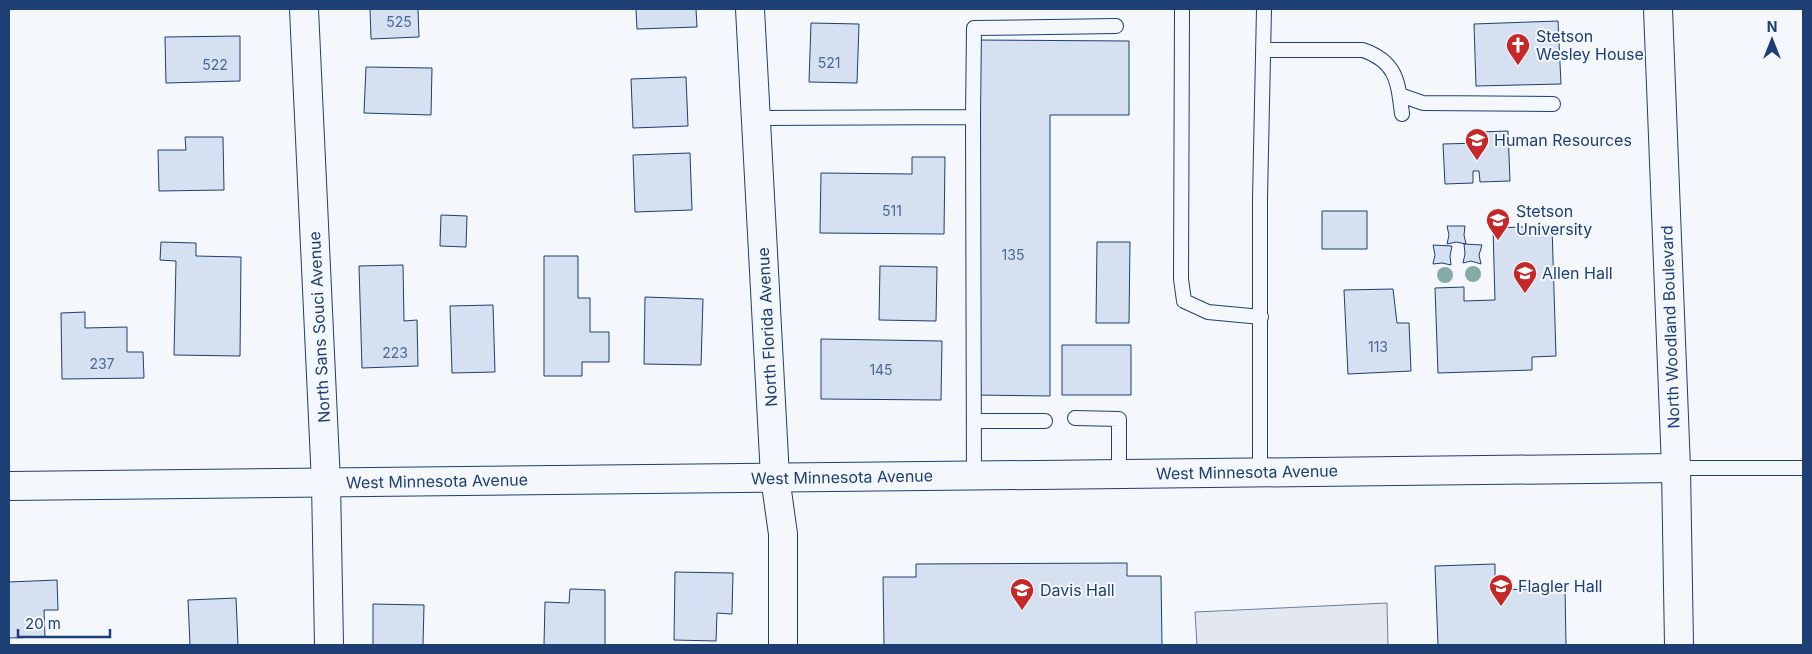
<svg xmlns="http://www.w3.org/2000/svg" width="1812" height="654" font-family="Inter,sans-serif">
	<rect width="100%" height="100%" fill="#f4f7fb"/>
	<!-- parking -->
	<path fill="#e3e8f0" stroke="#687fa3" d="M1387,603L1388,645H1197L1195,612Z"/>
	<!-- building -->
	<path fill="#d5e0f0" stroke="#1d3f73" d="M370,9H418L419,37L371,39Z
		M636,9H696L697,27L637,29Z
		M1558,21L1561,84L1476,86L1474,24Z
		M811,23L859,24L857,83L809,82Z
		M240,36V81L166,83L165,37Z
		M976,40L1129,41V115H1050V396L975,395Z
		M366,67L432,68L431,115L364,113Z
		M686,77L688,126L633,128L631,79Z
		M1508,131L1510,181L1480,182L1479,171H1473V183L1445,184L1443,144L1480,143L1479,132Z
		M185,137H223L224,190L159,191L158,150H186Z
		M690,153L692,210L635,212L633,155Z
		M912,157H945L944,234L820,233L821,173L912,174Z
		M1322,211H1367V249H1322Z
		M441,215L467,216L466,247L440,246Z
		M1447,226H1465L1464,235L1466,244L1456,242L1447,244L1449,235Z
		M1552,226L1556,356L1532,357V370L1438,373L1435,288L1464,287V301L1495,300L1493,228Z
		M161,242L196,243V256L241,257L240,356L174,355L176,261L160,260Z
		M1097,242H1130L1129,323H1096Z
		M1464,244L1482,245L1479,255L1481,264L1471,261L1463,263L1465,254Z
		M1433,245L1452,246L1450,256L1451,265L1442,263L1433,264L1435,255Z
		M544,256H578V298H590V332H609V362H582V376H544Z
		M403,265L404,321L417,320L418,366L362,368L359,266Z
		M880,266L937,267L936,321L879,320Z
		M1393,289L1397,323H1409L1411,371L1348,374L1344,290Z
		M645,297L703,299L701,365L644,364Z
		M493,305L495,372L452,373L450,306Z
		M85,312V328L127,327V352H143L144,378L62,379L61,313Z
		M821,339L942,341L941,400L821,399Z
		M1062,345H1131V395H1062Z
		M1127,563V576H1161L1162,645H884L883,577H916V564Z
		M1495,564V590L1565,588L1566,645H1438L1435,566Z
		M675,572L733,573L732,614L717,613L716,641L674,640Z
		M57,580L58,610H44L45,637L9,638V582Z
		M570,589L605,590V645H544L545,602L569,603Z
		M236,598L238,645H190L188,600Z
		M373,604L424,605L423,645H373Z"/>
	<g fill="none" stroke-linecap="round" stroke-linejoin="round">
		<!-- service casing -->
		<g stroke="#1d3f73" stroke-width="16">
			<path id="service" d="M1182,9L1181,279L1184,301L1208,312L1261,317
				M1263,50H1363C1397,62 1398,82 1402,114
				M1400,95L1423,103L1553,104
				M973,117L974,28L1116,26
				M756,118L973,117L974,475
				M1075,418L1119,419V474
				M974,421H1045
				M1676,468H1803
				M1260,472V198L1264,9"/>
		</g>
		<!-- minor casing -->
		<g stroke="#1d3f73" stroke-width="30">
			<path id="minor" d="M304,9L326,483L329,645
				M750,9L775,477L783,534V645"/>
		</g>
		<!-- tertiary casing -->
		<g stroke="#1d3f73" stroke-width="30">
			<path id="tertiary" d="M9,486L1676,468"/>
		</g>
		<!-- primary casing -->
		<g stroke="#1d3f73" stroke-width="30">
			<path id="primary" d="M1658,9L1676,468L1679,645"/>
		</g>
		<!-- service -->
		<use href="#service" stroke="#f4f7fb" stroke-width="14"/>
		<!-- minor -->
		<use href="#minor" stroke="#f4f7fb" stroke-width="28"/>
		<!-- tertiary -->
		<use href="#tertiary" stroke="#f4f7fb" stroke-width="28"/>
		<!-- primary -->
		<use href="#primary" stroke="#f4f7fb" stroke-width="28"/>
	</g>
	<!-- trees -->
	<g fill="#86aba6">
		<circle cx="1473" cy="274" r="8"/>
		<circle cx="1445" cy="275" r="8"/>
	</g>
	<!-- icons -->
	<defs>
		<g id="church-pin" transform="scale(1.25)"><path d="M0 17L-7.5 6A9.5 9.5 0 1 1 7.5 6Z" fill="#c62828" stroke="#f4f7fb"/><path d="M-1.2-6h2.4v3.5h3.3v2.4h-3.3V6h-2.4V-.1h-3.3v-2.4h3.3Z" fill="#fff"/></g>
		<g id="university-pin" transform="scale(1.25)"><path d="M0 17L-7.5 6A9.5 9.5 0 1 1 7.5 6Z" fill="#c62828" stroke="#f4f7fb"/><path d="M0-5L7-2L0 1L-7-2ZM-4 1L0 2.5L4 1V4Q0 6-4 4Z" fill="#fff"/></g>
	</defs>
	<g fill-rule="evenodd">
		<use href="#church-pin" x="1518" y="45"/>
		<use href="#university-pin" x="1477" y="140"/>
		<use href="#university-pin" x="1498" y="220"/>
		<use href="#university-pin" x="1525" y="273"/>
		<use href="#university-pin" x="1501" y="586"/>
		<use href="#university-pin" x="1022" y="590"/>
	</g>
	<g text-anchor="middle" stroke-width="4" stroke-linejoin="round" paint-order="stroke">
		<!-- number labels -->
		<g font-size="14" fill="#4b6792">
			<text x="399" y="27">525</text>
			<text x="829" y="68">521</text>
			<text x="215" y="70">522</text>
			<text x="892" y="216">511</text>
			<text x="1013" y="260">135</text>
			<text x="1378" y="352">113</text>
			<text x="395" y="358">223</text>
			<text x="102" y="369">237</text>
			<text x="881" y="375">145</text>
		</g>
		<!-- poi labels -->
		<g font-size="16" fill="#1d3f73" stroke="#f4f7fb" text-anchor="start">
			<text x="1536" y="42">Stetson<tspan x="1536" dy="18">Wesley House</tspan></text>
			<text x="1494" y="146">Human Resources</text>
			<text x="1516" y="217">Stetson<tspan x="1516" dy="18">University</tspan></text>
			<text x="1542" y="279">Allen Hall</text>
			<text x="1518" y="592">Flagler Hall</text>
			<text x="1040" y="596">Davis Hall</text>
		</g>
		<!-- street labels -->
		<g font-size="16" fill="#1d3f73" stroke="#f4f7fb">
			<text transform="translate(319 327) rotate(-93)" y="6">North Sans Souci Avenue</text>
			<text transform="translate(767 327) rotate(-93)" y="6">North Florida Avenue</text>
			<text transform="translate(1670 327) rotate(-92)" y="6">North Woodland Boulevard</text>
			<text transform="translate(1247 472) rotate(-1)" y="6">West Minnesota Avenue</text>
			<text transform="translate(842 477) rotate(-1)" y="6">West Minnesota Avenue</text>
			<text transform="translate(437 481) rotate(-1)" y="6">West Minnesota Avenue</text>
		</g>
	</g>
	<!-- border -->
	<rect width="1812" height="654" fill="none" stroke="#1d3f73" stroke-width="20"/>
	<!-- north arrow -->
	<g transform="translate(1772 40)" stroke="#f4f7fb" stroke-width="4" paint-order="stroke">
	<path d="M0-4L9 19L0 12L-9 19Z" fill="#1d3f73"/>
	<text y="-8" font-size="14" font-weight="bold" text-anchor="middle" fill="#1d3f73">N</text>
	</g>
	<!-- scale -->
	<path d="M18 629v8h92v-8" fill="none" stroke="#1d3f73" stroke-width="2.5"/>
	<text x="25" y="629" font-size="15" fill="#1d3f73" stroke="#f4f7fb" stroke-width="4" paint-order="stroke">20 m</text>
</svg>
